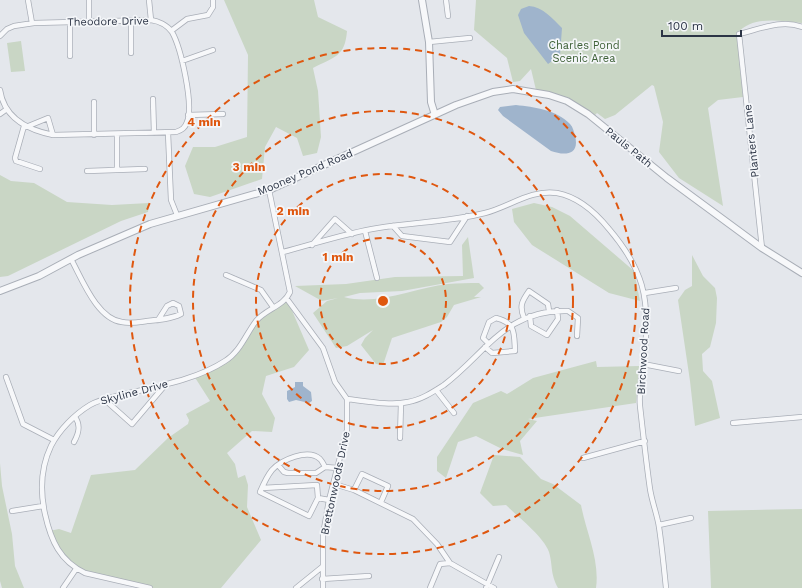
<svg xmlns="http://www.w3.org/2000/svg" width="802" height="588" font-family="'Work Sans',sans-serif">
	<rect width="100%" height="100%" fill="#e4e7ec"/>
	<!-- green -->
	<path fill="#c9d6c5" d="M224,0H314L318,17L347,31C345,57 334,57 313,68L318,91L321,137L317,153L303,156L297,138L276,127L265,147L262,179L210,197L194,194L185,166L193,147H215L247,137L248,55Z
		M476,0H802V23C781,21 752,15 737,34L743,97L718,100L708,108L723,206L679,178L659,152L663,122L654,86L652,85L615,115L605,119L597,113L592,118L567,99L536,90L531,69L520,81L513,82L507,58L474,30Z
		M21,41L25,71L11,72L7,43Z
		M0,175L11,181L34,183L67,202L112,205L149,203L148,212L121,221L8,276L0,277Z
		M534,203L552,207L570,216L634,271L640,301L609,293L532,245L514,222L512,209Z
		M468,237L474,278L402,291L360,293L344,297C377,306 414,288 448,284C458,283 469,283 479,283L484,288L474,297H481L454,305L447,317L441,322L392,338L383,365L376,364L361,345L365,338L373,330L347,346L336,348L313,313L327,301L338,298L322,301L295,286L346,284L395,277L463,276L462,245Z
		M692,255L703,276L715,288L717,298L716,323L710,347L702,354L703,371L712,381L720,418L695,426L690,381L678,300L685,290L692,286Z
		M287,299L309,350L294,367L266,376L262,394L275,418L272,432L252,431L227,453L235,464L238,478L245,475L248,485L247,507L261,540L221,588H150L85,573L61,556L49,531L59,529L71,533L91,475L135,470L168,438L188,424L189,420L186,414L210,401L194,376L227,360L257,320Z
		M596,361L597,367L639,366L636,403L528,419L537,421L520,441L523,455L502,449L476,436L458,442L446,478L437,471V457L473,403L501,391L507,394L533,378Z
		M494,455L520,457L541,479L553,484L581,505C586,532 600,560 596,588H558C550,573 553,566 549,552C544,537 517,516 506,505L493,506L480,493Z
		M0,463L2,486L12,534L15,566L24,588H2L0,581Z
		M802,509V588H711L708,511Z"/>
	<!-- water -->
	<path fill="#9fb4cc" d="M529,6C543,7 552,18 562,28L560,55L548,64L524,33L518,15L521,9Z
		M516,105C534,107 557,110 570,124C573,127 574,132 575,136C580,155 565,156 551,151L503,116L498,110L500,107Z
		M295,382H303V386L311,392L312,401L309,403L296,400L289,402L287,399V391L295,387Z"/>
	<g fill="none" stroke-linecap="round" stroke-linejoin="round">
		<!-- minor casing -->
		<g stroke="#a9aeb7" stroke-width="6">
			<path id="minor" d="M28,0L32,23
				M89,0V22
				M149,0L151,20
				M446,0L448,16
				M131,20V53
				M70,22V56
				M171,31L187,19L208,15L213,7V0
				M0,36L7,29L14,26L34,23L151,20C158,21 167,25 172,32C181,48 194,105 187,122C185,128 182,130 176,132L53,135C28,130 4,118 0,90
				M429,42L470,38
				M182,61L213,50
				M153,99L154,133
				M0,114L7,109
				M188,115L223,114
				M24,126L15,158L16,161L40,169
				M26,127L48,118L53,135
				M168,133L171,200L177,215
				M117,134V170
				M94,135V102
				M87,171L145,169
				M393,226L402,236L450,242L467,216
				M365,231L377,278
				M312,245L335,219L352,234
				M762,248L739,34C760,29 782,19 802,27
				M283,252C314,244 346,233 378,228C413,222 450,222 485,213C509,207 531,189 557,193C579,197 596,213 609,229C643,269 650,298 645,349C644,368 638,387 640,406C643,433 646,461 650,489C652,502 657,514 659,527C662,547 664,568 666,588
				M71,259C82,279 97,319 122,322C130,324 140,322 147,321C159,320 171,319 181,314L179,306L173,303L167,306L158,320
				M226,275L261,290L273,307
				M645,293L676,288
				M287,299L323,348L335,382L347,399V430L329,500L323,535V588
				M530,316L531,326L547,335L558,319L557,310
				M524,318C519,306 522,301 529,291L548,304L549,311
				M485,347L492,353L515,351C514,333 516,323 496,318L489,322L483,338L488,343
				M643,364L679,371
				M6,377L23,424L54,440
				M436,390L454,413
				M104,399L132,424L166,384
				M347,399C365,401 391,406 408,402C421,400 433,392 444,385C487,352 506,309 568,311L578,318L577,336
				M733,423L802,417
				M400,438L401,403
				M74,442C79,433 81,425 75,417
				M583,458L645,441
				M278,465L284,472L288,473H316L325,467L338,468
				M334,484L354,490L413,519L437,544L450,563L494,588
				M262,488L317,485L318,498L309,516L260,492C263,485 267,476 272,470C281,460 308,448 320,459C322,461 324,465 325,467
				M354,490L362,474L388,486L381,502
				M318,498L329,500
				M12,511L43,506
				M659,525L691,518
				M322,579L369,576
				M63,588L76,569
				M150,588L85,573C60,561 51,541 45,514C40,491 41,467 51,446C59,430 75,414 90,405C100,399 114,397 125,394C158,386 196,380 225,361C240,352 246,334 256,321C266,309 284,306 290,292L269,190
				M296,588L322,567
				M430,588L440,564L450,563
				M486,588L499,557"/>
		</g>
		<!-- tertiary casing -->
		<g stroke="#a9aeb7" stroke-width="8">
			<path id="tertiary" d="M422,0L429,42L431,102L435,115
				M0,291L39,276L78,255L150,224L269,190L456,105L493,92L513,89L549,95L567,101L588,114L667,178L762,248L802,273"/>
		</g>
		<!-- minor -->
		<use href="#minor" stroke="#f7f8fa" stroke-width="4.5"/>
		<!-- tertiary -->
		<use href="#tertiary" stroke="#f7f8fa" stroke-width="6"/>
	</g>
	<!-- distance rings -->
	<g fill="none" stroke="#df570f" stroke-width="2" stroke-dasharray="7 5">
		<circle cx="383" cy="301" r="63"/>
		<circle cx="383" cy="301" r="127"/>
		<circle cx="383" cy="301" r="190"/>
		<circle cx="383" cy="301" r="253"/>
	</g>
	<g text-anchor="middle" stroke-width="3.5" stroke-linejoin="round" paint-order="stroke">
		<!-- street labels -->
		<g font-size="11" fill="#2b3445" stroke="#f4f6f9">
			<text transform="translate(108 21) rotate(-1)" y="4">Theodore Drive</text>
			<text transform="translate(751 141) rotate(-96)" y="4">Planters Lane</text>
			<text transform="translate(629 147) rotate(39)" y="4">Pauls Path</text>
			<text transform="translate(305 172) rotate(-23)" y="4">Mooney Pond Road</text>
			<text transform="translate(643 351) rotate(-87)" y="4">Birchwood Road</text>
			<text transform="translate(134 392) rotate(-15)" y="4">Skyline Drive</text>
			<text transform="translate(335 483) rotate(-78)" y="4">Brettonwoods Drive</text>
		</g>
		<!-- park labels -->
		<g font-size="11" fill="#3f6138" stroke="#f4f6f9">
			<text x="584" y="49">Charles Pond<tspan x="584" dy="13">Scenic Area</tspan></text>
		</g>
	</g>
	<circle cx="383" cy="301" r="6" fill="#df570f" stroke="#f4f6f9" stroke-width="2"/>
	<g font-size="12" text-anchor="middle" font-weight="bold" fill="#df570f" stroke="#f4f6f9" stroke-width="3.5" stroke-linejoin="round" paint-order="stroke">
		<text x="204" y="126">4 min</text>
		<text x="249" y="171">3 min</text>
		<text x="293" y="215">2 min</text>
		<text x="338" y="261">1 min</text>
	</g>
	<!-- scale -->
	<path d="M662 30v6h79v-6" fill="none" stroke="#2b3445" stroke-width="2"/>
	<text x="668" y="30" font-size="12" fill="#2b3445" stroke="#f4f6f9" stroke-width="3" paint-order="stroke">100 m</text>
</svg>
